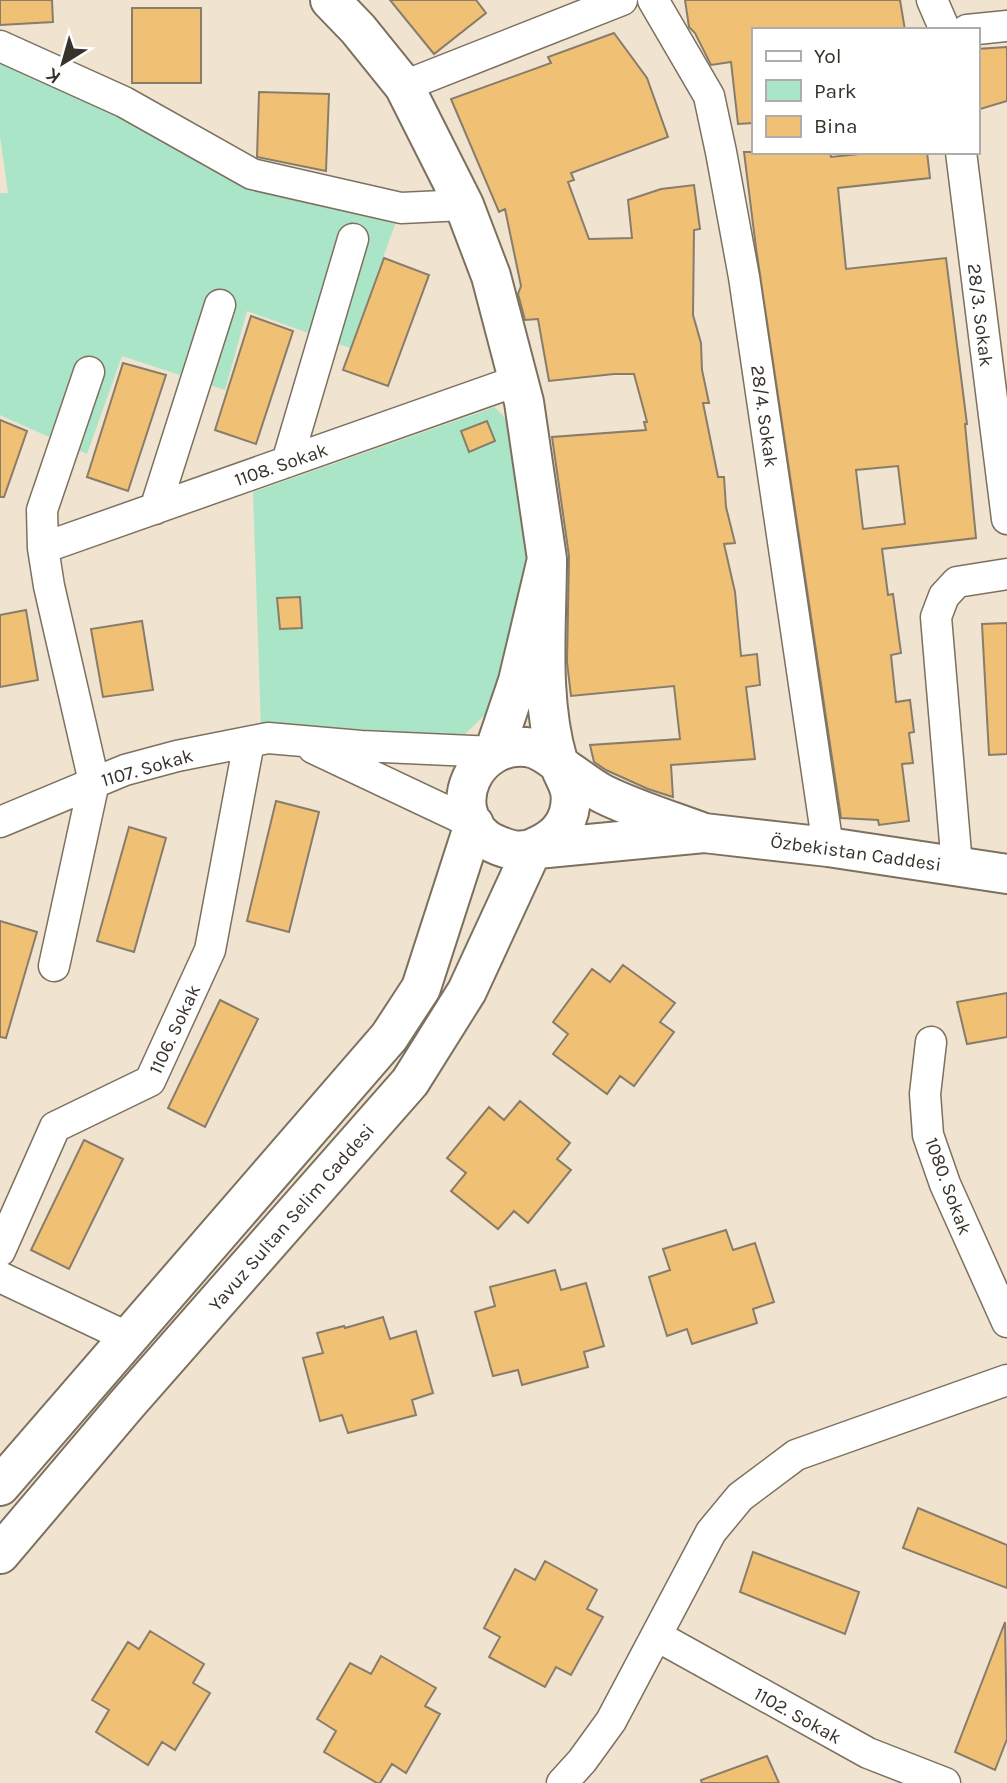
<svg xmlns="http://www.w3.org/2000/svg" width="1007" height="1783" font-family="Karla,sans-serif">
	<rect width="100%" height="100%" fill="#f0e3cf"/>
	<!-- green -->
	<path fill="#abe5c7" d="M0,46L252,174L401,208L350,348L247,311L225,390L122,356L87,454L0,415V193H8L0,136Z
		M495,407L523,438L537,557L507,693L457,742L261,728L253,492Z"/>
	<!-- building -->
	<path fill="#f0c075" stroke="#887c6b" stroke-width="2" fill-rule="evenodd" d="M0,0H52L53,22L0,25Z
		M390,0H476L486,13L434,54Z
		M685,0H900L905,30H753V123L738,124L731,62L711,65L695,33L689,27Z
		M132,8H201V83H132Z
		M614,33L647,78L668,137L571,173L574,180L568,182L589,239L632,238L628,200L661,189L694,185L700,229L694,230L693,315L701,343L702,370L709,403H703L718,477H724L726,507L735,543L724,544L735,592L741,656L757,654L760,685L746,687L755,759L671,765L673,797L648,789L606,770L594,762L590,745L680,739L674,686L571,696L567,662L569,556L552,437L646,430L644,422H647L634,374H614L549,381L538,319L525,320L518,294L521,286L505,209L499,212L451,99L551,63L548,57Z
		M1007,47V101L977,110V49Z
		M259,92L329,94L326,171L257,157Z
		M744,152H830L831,157L879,152H927L930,178L838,188L846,269L946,258L967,424H965L976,538L882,549L888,595L893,594L901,653L891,655L896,702L910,700L914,732L909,733L913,763L902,764L909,821L879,825L878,820L841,818L756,248ZM898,466L905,524L863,529L856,470Z
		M384,258L429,275L388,386L343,370Z
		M251,316L293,331L256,444L215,430Z
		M123,363L166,375L128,491L87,477Z
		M0,420L27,431L4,497H0Z
		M487,421L495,441L469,452L461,431Z
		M300,597L302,628L280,629L277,598Z
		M26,610L38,680L0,687V615Z
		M142,621L153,690L103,697L91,629Z
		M1007,623V754L989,755L982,624Z
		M276,801L319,812L289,932L247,921Z
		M129,827L166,838L134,952L97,941Z
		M0,921L37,932L6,1038L0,1037Z
		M623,965L675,1003L660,1022L674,1032L634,1086L620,1076L607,1094L553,1054L568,1034L553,1022L592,969L610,982Z
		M1007,993V1037L967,1044L957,1002Z
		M220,1000L258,1019L205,1127L168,1108Z
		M520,1101L570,1143L557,1159L571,1170L528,1223L514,1211L498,1229L451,1191L466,1173L447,1158L489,1107L504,1120Z
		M84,1140L123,1159L69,1269L31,1250Z
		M726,1230L733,1250L755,1243L774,1302L753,1309L757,1323L692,1344L687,1329L667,1336L649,1277L670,1270L663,1249Z
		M555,1270L561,1290L586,1283L604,1346L584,1352L588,1367L522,1385L518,1370L493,1376L475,1312L495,1306L490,1287Z
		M383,1317L390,1339L416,1331L433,1393L412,1400L416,1415L348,1433L342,1415L320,1421L303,1358L323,1353L317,1333L344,1326L345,1328Z
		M918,1508L1007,1545V1588L903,1548Z
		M753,1552L859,1592L845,1634L740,1592Z
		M545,1561L597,1590L587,1609L603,1617L571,1675L556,1667L545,1687L489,1657L500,1637L484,1628L515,1569L535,1580Z
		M1005,1622L1007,1739L995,1770L955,1752Z
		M150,1631L204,1664L193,1683L210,1693L175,1750L162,1742L148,1765L96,1732L109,1710L92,1700L128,1642L139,1649Z
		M381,1656L436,1688L425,1706L440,1714L406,1773L392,1764L380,1783H377L324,1752L336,1731L317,1719L350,1663L371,1674Z
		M767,1756L779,1783H702L701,1780Z"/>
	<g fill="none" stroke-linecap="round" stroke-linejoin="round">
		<!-- street casing -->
		<g stroke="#7c715f" stroke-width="33">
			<path id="street" d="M653,0L709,96L721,152L744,277L828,847
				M932,0L945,30
				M967,30L1007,26
				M0,46L124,102L252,174L401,208L464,205
				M404,86L622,0
				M961,152L1007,519
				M287,462L353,239
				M155,509L220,305
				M43,548L519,380
				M313,748L474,824
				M0,822L125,770L177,756L268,738L361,746L494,752
				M957,866L936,617L944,596L957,582L1007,574
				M54,966L94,782L49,586L43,548L42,510L89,372
				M931,1042L925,1094L928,1135L945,1184L1007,1322
				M0,1251L55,1127L150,1081L210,950L249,742
				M0,1277L127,1337
				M657,1636L868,1753L945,1783
				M562,1783L582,1761L611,1721L711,1532L740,1497L796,1455L1007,1380"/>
		</g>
		<!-- secondary casing -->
		<g stroke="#7c715f" stroke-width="42">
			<path id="secondary" d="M330,0L358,29L404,86L464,205L491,276L524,402L547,559
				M494,752L518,681L547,559C547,625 539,697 558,761C564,781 575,787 569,812C564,831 550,841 533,848
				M704,833C672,821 633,809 603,794C591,788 579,778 567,770C554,761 542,748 526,747C475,742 444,807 486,839C496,846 505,848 516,851L704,833L828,847L1007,874
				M0,1486L389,1037L421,988L474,824
				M0,1554L127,1404L410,1082L467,991L533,848"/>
		</g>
		<!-- street -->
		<use href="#street" stroke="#fff" stroke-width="30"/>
		<!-- secondary -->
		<use href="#secondary" stroke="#fff" stroke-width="38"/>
	</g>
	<g text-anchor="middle" stroke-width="6" stroke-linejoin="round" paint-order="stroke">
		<!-- street labels -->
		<g font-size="19" fill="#37322a" stroke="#fff">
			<text transform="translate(981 315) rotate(83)" y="7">28/3. Sokak</text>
			<text transform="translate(765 416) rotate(82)" y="7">28/4. Sokak</text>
			<text transform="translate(281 464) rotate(-19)" y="7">1108. Sokak</text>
			<text transform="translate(147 767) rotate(-16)" y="7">1107. Sokak</text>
			<text transform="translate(856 852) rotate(8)" y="7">Özbekistan Caddesi</text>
			<text transform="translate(174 1029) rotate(-65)" y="7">1106. Sokak</text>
			<text transform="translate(949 1186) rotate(70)" y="7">1080. Sokak</text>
			<text transform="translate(291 1217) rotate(-49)" y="7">Yavuz Sultan Selim Caddesi</text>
			<text transform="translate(798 1715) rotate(29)" y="7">1102. Sokak</text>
		</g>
	</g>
	<!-- legend -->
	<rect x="752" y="28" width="228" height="126" fill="#ffffff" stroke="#afadaa" stroke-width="2"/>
	<rect x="766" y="51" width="35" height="10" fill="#ffffff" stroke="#afadaa" stroke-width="2"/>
	<text x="814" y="63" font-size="21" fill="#37322a">Yol</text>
	<rect x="766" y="80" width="35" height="21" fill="#abe5c7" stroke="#afadaa" stroke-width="2"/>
	<text x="814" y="98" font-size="21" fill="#37322a">Park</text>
	<rect x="766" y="116" width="35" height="21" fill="#f0c075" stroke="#afadaa" stroke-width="2"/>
	<text x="814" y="133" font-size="21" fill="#37322a">Bina</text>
	<!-- north arrow -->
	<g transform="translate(63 63) rotate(217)" stroke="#ffffff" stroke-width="5" paint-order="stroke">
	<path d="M0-5L12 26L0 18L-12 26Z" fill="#37322a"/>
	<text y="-10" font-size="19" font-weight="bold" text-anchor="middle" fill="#37322a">K</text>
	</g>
</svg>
